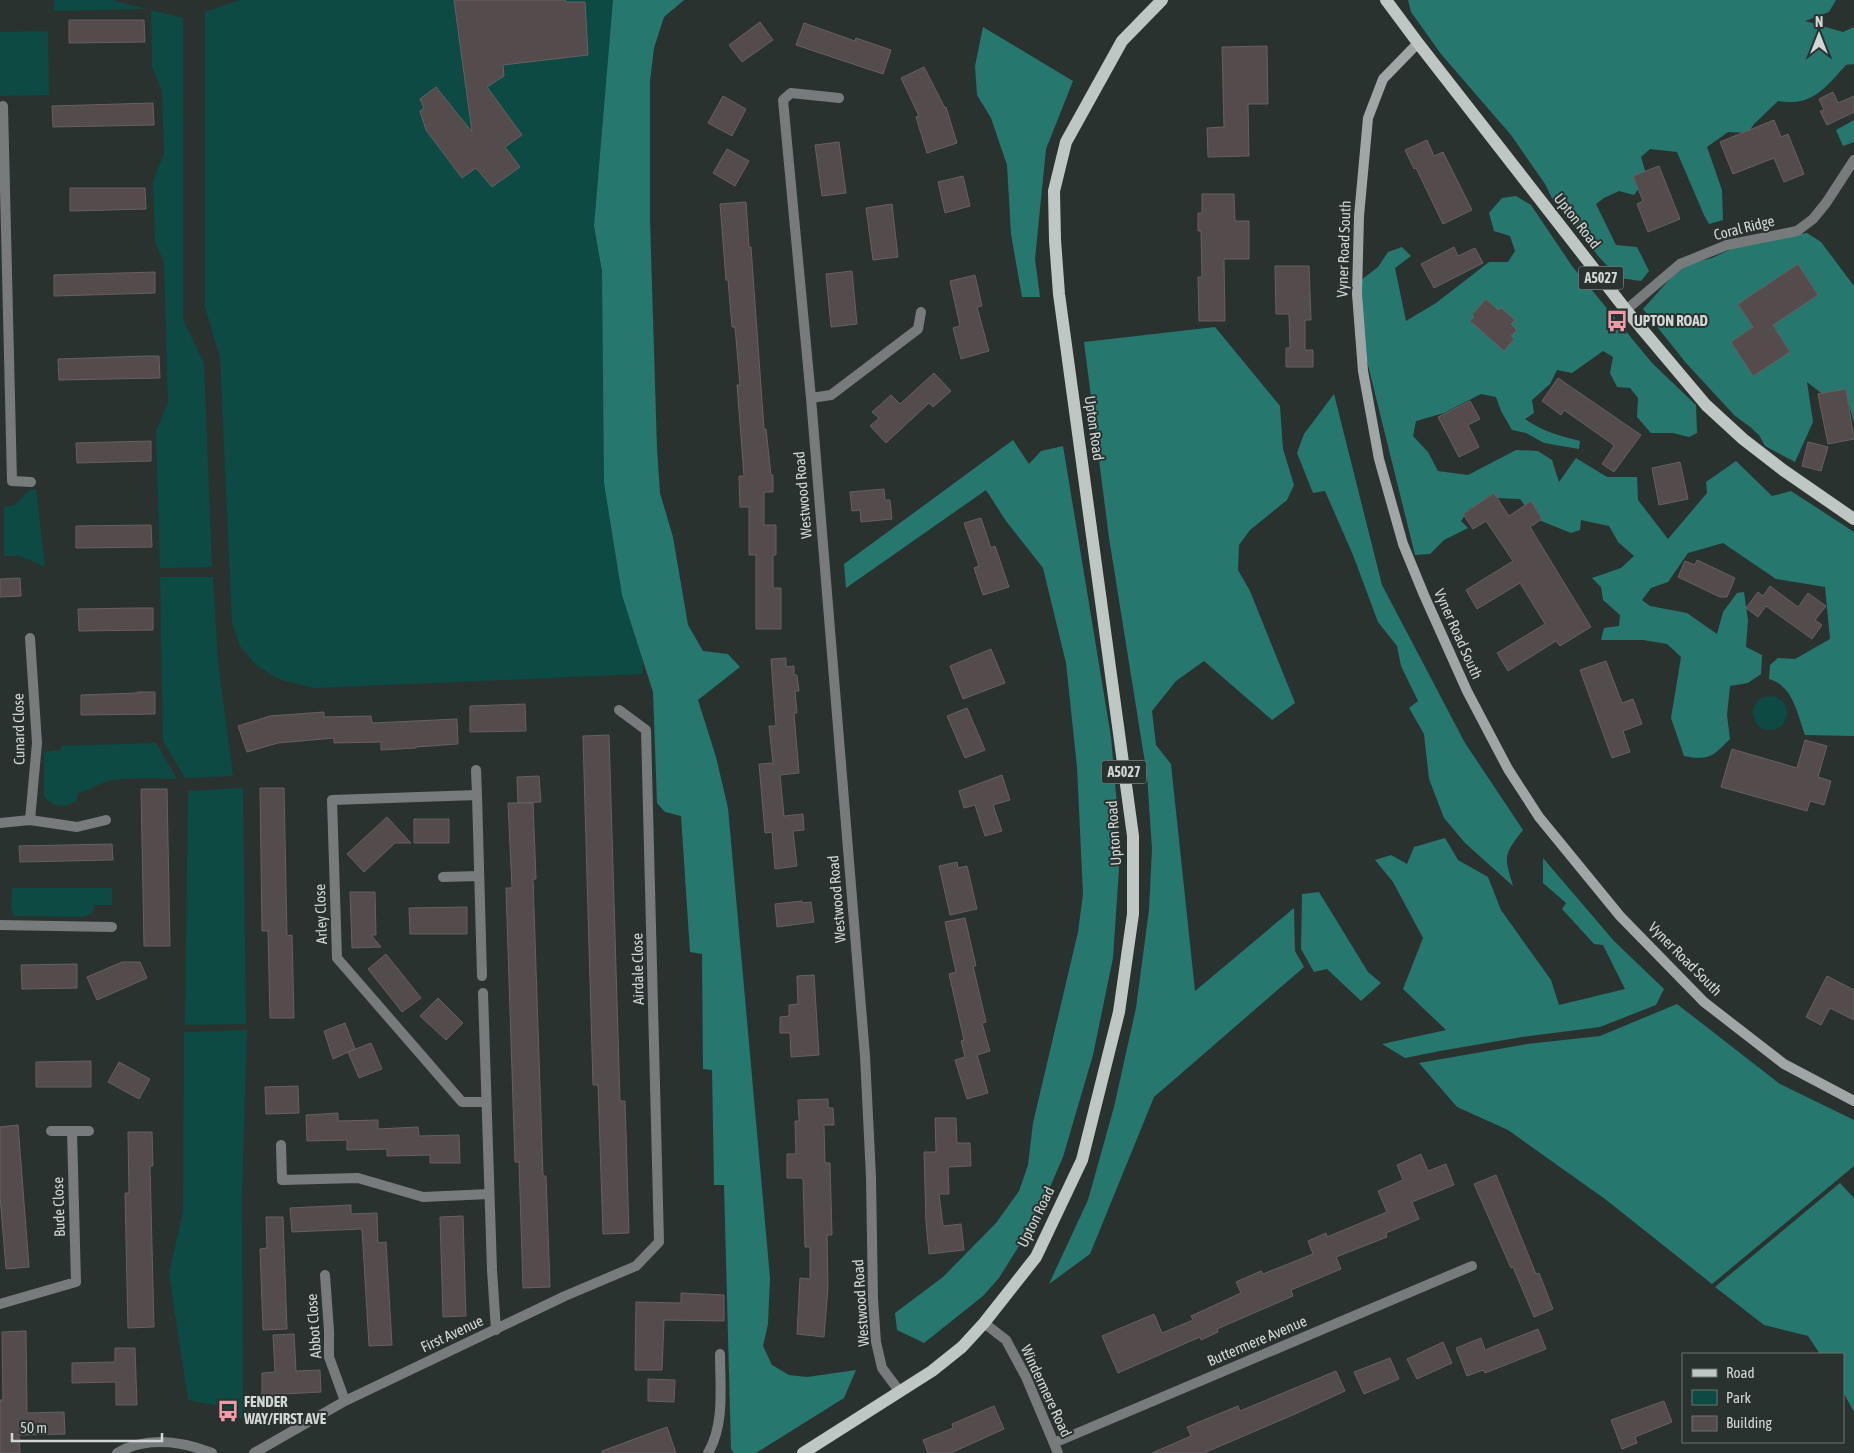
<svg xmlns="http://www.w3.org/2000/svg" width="1854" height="1453" font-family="'Asap Condensed',sans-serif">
	<rect width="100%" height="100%" fill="#2a3230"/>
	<!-- green -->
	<path fill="#0c4a43" d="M54,0H112L145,9L54,11Z
		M240,0H635L643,674L314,688L278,679L256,665L240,646L232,623L220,357L205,307V12Z
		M151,10L183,18V320L204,363L212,567L160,568L156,431L168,403L164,262L155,242L153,180L164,154L162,91L152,67Z
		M48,31L49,95L0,96V32Z
		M36,489L45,567L20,556H4V507C25,506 18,492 36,489Z
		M160,577H213L218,662L233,776L185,778L163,741Z
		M1753 713a17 17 0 1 1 34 0a17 17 0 1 1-34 0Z
		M156,743L177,779C158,779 120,776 103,783C93,786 89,791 78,793L76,801C63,809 55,807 44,797V752L61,750V746Z
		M243,788L246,1024L185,1025L188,791Z
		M12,888H112V905H95L92,913L85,917L14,916L11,907Z
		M247,1030L242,1194L243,1419L218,1406L188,1400L169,1274L183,1211L184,1032Z"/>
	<!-- forest -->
	<path fill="#26776d" d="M613,0H684L664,17L654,48L650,81V220L657,449L660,493L673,537L688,625L703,651L728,654L740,667L698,700L716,757L728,808L770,1278L768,1324L763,1346L772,1365L789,1375L807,1377L856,1370L844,1398L756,1453H734L731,1449L724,1185H714L712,1070L703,1069L702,954L690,952L681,816L665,812L657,803L653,692L622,595L604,483L602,271L594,226Z
		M1408,0H1836L1829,12L1805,21L1843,32L1854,27V64L1846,65C1825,88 1812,107 1778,101L1754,124L1748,133L1728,132L1707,147L1722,190L1723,220L1709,224L1704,215L1677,152L1650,149L1641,157L1647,177L1634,195L1619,191L1604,198L1596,204L1616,245L1637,247L1649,271L1641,281L1619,278L1599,257L1552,198L1545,184L1511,135L1441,54L1411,12Z
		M983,27L1073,81L1046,149L1035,259L1040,297H1022L1011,234L1007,165L991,118L977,95L975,66Z
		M1854,120V142L1843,146L1836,130Z
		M1516,196L1531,205L1572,266L1652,363L1696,405L1697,433L1689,437L1673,433H1651L1637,417L1638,398L1630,388L1617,387L1610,373L1613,357L1603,351L1572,373L1557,370L1550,384L1532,400L1534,413L1525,419C1542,431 1560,436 1580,441L1579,449L1544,443L1526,433L1512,430L1501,411L1496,397L1481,394L1444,413L1416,421L1413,436L1428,452L1438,471L1468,475L1516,450L1538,451L1552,460L1559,482L1576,458L1607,477H1637L1638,500L1668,539L1707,493L1706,482L1736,461L1772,496L1791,491L1854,532V736L1805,735C1797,713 1793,686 1769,679L1770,665L1778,658L1795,659L1830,639L1825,587L1776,579L1723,543L1688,553L1668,582L1651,588L1642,600L1650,606L1687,613L1717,634L1723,612L1737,593L1744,592L1748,620L1746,647L1762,655L1761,674L1748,683L1730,686L1727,715L1730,739C1713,756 1710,761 1684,756L1671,718L1681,657L1667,644L1643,640H1601L1604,628L1619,626L1620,615L1603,600L1601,587L1592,578L1621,568L1634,556L1618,542L1609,526L1581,520L1580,530L1571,533L1534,518L1520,499L1496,498L1469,509L1461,521L1468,528L1444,540L1430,554L1415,555L1363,345L1356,284L1378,267L1388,252L1402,247L1411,256L1395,268L1406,321L1436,303L1489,262H1508L1515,251L1510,236L1494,231L1489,213L1502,198Z
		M1807,233L1821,242L1854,286V423L1847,397L1825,396L1807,382L1813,422L1795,462L1765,446L1759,435L1749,426L1735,416L1686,363L1643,309L1676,272L1691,263L1712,258L1733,248L1762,239Z
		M1215,327L1280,406L1283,449L1294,485L1287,500L1250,530L1239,545L1238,570L1250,591L1295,703L1272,720L1204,661L1176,681L1152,711L1156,745L1171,764L1195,991L1294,908L1295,951L1304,967L1154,1097L1090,1254L1049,1284L1088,1200L1114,1107L1136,1008L1149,910L1152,849L1147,775L1109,538L1084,342Z
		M1334,394L1382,585L1465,743L1523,830C1503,856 1504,855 1513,886L1465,843L1444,818L1429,779L1424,734L1409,708L1418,701L1401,666L1397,646L1378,622L1353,555L1325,491L1313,493L1297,453L1304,434Z
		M1013,440L1029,464L1041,451L1063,446L1111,737L1117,805L1119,869L1113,958L1093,1055L1063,1157L1037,1217L999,1278L983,1296L924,1343L897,1330L895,1313L943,1277L996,1223L1019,1191L1028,1165L1033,1123L1078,932L1083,894L1077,767L1066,663L1043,568L1006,521L986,490L846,588L844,564Z
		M1445,838L1458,860L1488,877L1501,910L1551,980L1559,1005L1625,989L1603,945L1594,944L1562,909L1566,903L1543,883V858L1614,941L1664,989L1656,1005L1600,1027L1522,1037L1440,1051L1405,1058L1382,1044L1446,1030L1403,989L1423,938L1393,882L1375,860L1391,855L1407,864L1414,847Z
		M1319,892L1368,972L1381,983L1361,1001L1327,969L1314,972L1301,949L1302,894Z
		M1677,1004L1780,1084L1854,1120V1166L1712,1284L1605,1199L1508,1130L1457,1107L1419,1063L1527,1044L1600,1036Z
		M1840,1183L1854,1198V1412L1843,1392V1354H1820L1808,1336L1764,1325L1715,1287Z"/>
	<!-- building -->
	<path fill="#544b4c" stroke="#685f60" d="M454,0H565L566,2H585L588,55L503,65L504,76L487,87L522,135L505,147L520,167L492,187L476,168L462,178L426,130L420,111L424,108L420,99L436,87L472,132Z
		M69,20H144L145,42L69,43Z
		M760,22L773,40L742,62L729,45Z
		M804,23L855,41L856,38L891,50L883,74L796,45Z
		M1267,46L1268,104H1248L1249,156L1208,157L1207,128L1224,127L1222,47Z
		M924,67L945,108L946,107L957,143L927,153L916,117L919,116L901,78Z
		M1833,92L1838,103L1854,96V112L1827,125L1820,111L1824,110L1819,99Z
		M723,96L746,109L732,136L708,123Z
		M153,103L154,125L53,127L52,106Z
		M1774,120L1781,137L1788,134L1804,174L1784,182L1774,158L1733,174L1720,142Z
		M1427,140L1434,156L1443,152L1472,210L1443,224L1416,168L1414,169L1405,150Z
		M839,142L846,193L822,196L815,145Z
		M727,149L749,161L735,186L713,173Z
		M1659,166L1680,219L1648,232L1637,204L1643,201L1633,176Z
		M963,176L970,206L945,213L938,182Z
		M70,188H145L146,209L70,211Z
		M1202,194H1234L1235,221H1249V259H1224L1225,321H1199L1198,277H1202L1201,231H1198V213H1202Z
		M746,202L749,247H751L764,429H766L771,475H773V492H764V525H776V555H773V588H781V629H756V555H749V507H740L739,476H744L737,385H740L735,327H732L728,280H726L720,204Z
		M892,204L898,257L873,260L866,208Z
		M1454,247L1458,256L1475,248L1483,263L1434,288L1421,264Z
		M1798,264L1818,295L1773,325L1790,352L1753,376L1731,342L1753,327L1738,304Z
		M1275,266H1309L1311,320H1305V350H1313V367H1286V348H1290L1289,314H1276Z
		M852,271L857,324L831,327L826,274Z
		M155,272V293L54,296V275Z
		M975,275L982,306L977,307L989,351L961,359L953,328L960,326L950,281Z
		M1486,299L1498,310L1501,308L1515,320L1511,324L1517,330L1511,336L1514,339L1504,351L1470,321L1474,317L1472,315Z
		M146,356H159L160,378L59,380L58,359Z
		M934,373L951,391L933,407L929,403L886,443L870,426L879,418L872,412L891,395L900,404Z
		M1558,378L1641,435L1614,472L1602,464L1614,446L1611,443L1564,410L1561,415L1542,401Z
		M1846,389L1854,439L1828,444L1818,394Z
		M1470,401L1480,419L1468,425L1479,447L1459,457L1438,417Z
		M151,441V461L77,463L76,443Z
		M1808,442L1828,447L1821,471L1802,466Z
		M1680,462L1688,499L1659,505L1652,468Z
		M884,489L885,500H890L892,519L861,522L860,510L852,511L850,492Z
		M1494,493L1509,516L1531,501L1542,519L1530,527L1591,627L1560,646L1556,641L1508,671L1497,653L1545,624L1520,583L1477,609L1466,590L1513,561L1486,521L1473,529L1463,514Z
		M981,518L991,548L995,546L1009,587L983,595L974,568L979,566L964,523Z
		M151,525L152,547L76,548V526Z
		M1697,560L1735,578L1727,597H1720L1678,577L1685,561L1695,565Z
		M20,578L21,596L0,597V579Z
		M1770,586L1798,607L1808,593L1826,606L1815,620L1822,625L1812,639L1766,606L1758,617L1746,608L1758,592L1763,596Z
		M135,608H153V630L79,631L78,609Z
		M991,649L1005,683L963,699L950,666Z
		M786,658V667L794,666V675H797L799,691H795L797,713H794L799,773L780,775L784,816L803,814L804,830L793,831L797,866L775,869L772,832L765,833L759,764L773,763L769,726H776L771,659Z
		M1606,661L1622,703L1633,699L1642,724L1623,731L1630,752L1612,758L1580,670Z
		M137,692H155V714L81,715V695L137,693Z
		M525,704L526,731L470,732V706Z
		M967,708L985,750L965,758L947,716Z
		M324,712V717L371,716L372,723L457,719L458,744L416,747V748L381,750V742L334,743V738L278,743L247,752L238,726L270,716Z
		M609,735L620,1101H625L629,1233L603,1234L598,1085H593L583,736Z
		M1805,740L1827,746L1818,777L1831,781L1824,805L1810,801L1807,811L1721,787L1732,749L1797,768Z
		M1002,775L1010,800L993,805L1002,831L985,836L975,805L964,808L959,791Z
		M539,776L541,802L518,803L517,777Z
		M260,788H284L287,936L292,935L294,1018H270L268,931H262Z
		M141,789H167L170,946H144Z
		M508,803H533L536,879H533L543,1176H546L550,1287L523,1288L519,1162H515L506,888H512Z
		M387,817L411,843H395L364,872L347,854Z
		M414,819H449V843H414Z
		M112,844L113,860L20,862L19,846Z
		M957,862L958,868L967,866L977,909L950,915L939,866Z
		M350,892H375L376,935H371L381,947L352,948Z
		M802,901V903L811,902L814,922L777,927L775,904Z
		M467,907V934H410L409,908Z
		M965,918L976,966H973L986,1022L982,1023L990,1051L977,1055L988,1093L967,1099L955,1060L965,1057L961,1041L964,1040L949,974L956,972L945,922Z
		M386,954L421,998L402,1012L368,969Z
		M122,962H140L147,978L97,1000L87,977Z
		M77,964V988L22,989L21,965Z
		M814,975L819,1055L791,1057L790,1033H780V1017L789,1016V1005L798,1004L797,976Z
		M1827,976L1854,990V1020L1830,1008L1821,1025L1806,1017Z
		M438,998L463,1023L446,1040L420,1016Z
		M345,1023L355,1049L333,1059L324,1031Z
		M371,1043L382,1069L359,1078L348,1052Z
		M91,1061V1087H36V1062Z
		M119,1062L150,1079L139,1099L108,1082Z
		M298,1086L299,1113L266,1114L265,1087Z
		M828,1099V1108H833L834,1125H824L825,1163H830L832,1235H827L828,1287L824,1337L797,1334L800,1278L810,1279V1247H805L803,1178H787V1154H796L795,1121H799L798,1100Z
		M338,1113V1121L378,1120V1129L418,1127L419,1136L459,1135L460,1163H430V1155L387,1156V1149L347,1150V1140L307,1141L306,1115Z
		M935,1118H956L957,1143H970L971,1166L948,1167L949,1194H939L943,1226L961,1224L964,1250L929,1254L926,1222L924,1152H936Z
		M18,1125L29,1267L6,1269L0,1196V1127Z
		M128,1132H152L153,1166H150L154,1327L128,1328L125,1193H129Z
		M1421,1154L1428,1171L1446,1164L1454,1185L1412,1202L1419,1219L1386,1233L1387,1237L1336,1257L1341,1269L1291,1290L1293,1296L1217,1329L1218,1332L1201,1340L1200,1337L1118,1373L1102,1336L1154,1314L1162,1333L1193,1320L1191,1316L1241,1293L1236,1282L1261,1271L1263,1274L1313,1254L1308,1241L1326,1233L1327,1237L1387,1212L1378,1191L1403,1180L1397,1165Z
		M1496,1175L1536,1274L1539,1273L1553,1309L1534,1317L1513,1267L1511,1268L1474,1184Z
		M351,1205V1214L377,1213L378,1243L386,1242L392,1345L369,1346L362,1229L292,1232L290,1208Z
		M463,1216L466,1316L443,1317L440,1217Z
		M266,1217H283L287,1329L263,1330L260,1249L267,1248Z
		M681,1293L724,1295V1321L664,1320L662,1370H635L636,1302L681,1303Z
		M1538,1329L1546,1349L1485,1373L1483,1370L1467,1376L1456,1348L1481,1338L1485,1350Z
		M26,1331L27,1413L64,1412L65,1434L19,1435L20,1453H0V1400H3L2,1332Z
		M294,1334L296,1371L320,1370L321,1392L262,1395V1373L275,1372L273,1335Z
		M1443,1342L1452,1363L1417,1379L1407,1359Z
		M115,1348H135L137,1405H116V1382L72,1383V1363L115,1362Z
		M1390,1358L1399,1379L1364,1394L1354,1372Z
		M1336,1371L1345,1391L1295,1414L1204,1453H1152L1191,1436L1187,1427L1238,1406L1240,1411Z
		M648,1379L675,1380L674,1402L648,1401Z
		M1664,1401L1672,1422L1635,1437L1637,1443L1622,1449L1611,1420Z
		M994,1406L1004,1429L951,1453H928L923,1440L953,1428L952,1424Z
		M667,1427L676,1453H602V1451Z"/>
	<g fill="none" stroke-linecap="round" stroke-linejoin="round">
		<!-- street -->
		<path stroke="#777b7b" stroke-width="10" d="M839,98L791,93L783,100L811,398L865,1056L871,1177L873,1299L876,1342L882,1368L900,1392
			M3,106L12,481L31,482
			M1626,310L1680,264L1727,245L1797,231L1813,219L1826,203L1854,160
			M811,398L831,395L918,329L921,312
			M476,770L477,795
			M30,820L37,743L30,638
			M0,823L30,820L77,827L106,820
			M443,877L479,876
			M0,925L112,927
			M482,976L477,795L332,800L337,958L462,1102H485
			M483,993L492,1270L496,1330
			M51,1131H89
			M281,1145L282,1180L358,1178L423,1197L489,1194
			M325,1275L329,1331V1357L345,1401
			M0,1304L76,1282L72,1131
			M984,1323L1006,1340L1026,1377L1058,1453
			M1054,1443L1472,1266
			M117,1453C147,1436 181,1441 212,1453
			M254,1453L345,1401L565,1296L636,1266L659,1242L646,730L619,710
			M708,1453C725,1424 720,1387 720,1354"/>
		<!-- secondary -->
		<path stroke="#a0a6a5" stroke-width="10" d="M1418,43L1383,79L1368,118L1359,216L1357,294L1363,371L1379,459L1403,544L1424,595L1467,691L1508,769L1539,817L1620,916L1704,1002L1784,1064L1854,1101"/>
		<!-- primary -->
		<path stroke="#bfc7c5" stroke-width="12" d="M1386,0L1418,43L1626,310L1706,405L1743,439L1783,470L1854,519
			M803,1453L932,1371L962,1347L984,1323L1036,1257L1082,1160L1119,1012L1133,914V836L1059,294L1055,240L1054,191L1066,142L1122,41L1162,0"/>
	</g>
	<!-- icons -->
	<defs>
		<g id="bus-bare" transform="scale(1.725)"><path d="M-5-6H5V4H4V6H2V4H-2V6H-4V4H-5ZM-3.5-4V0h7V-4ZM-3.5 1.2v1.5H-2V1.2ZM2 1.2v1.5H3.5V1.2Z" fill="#f39aa9" stroke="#2a3230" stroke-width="2.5" paint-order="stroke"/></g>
	</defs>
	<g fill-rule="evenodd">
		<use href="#bus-bare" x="1617" y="321"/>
		<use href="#bus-bare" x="228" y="1411"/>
	</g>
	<g text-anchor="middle" stroke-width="4" stroke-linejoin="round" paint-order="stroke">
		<!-- shield labels -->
		<g fill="#2a3230" stroke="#a0a6a4" stroke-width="1">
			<rect x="1578.5" y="266.5" width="45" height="23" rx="4"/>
			<rect x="1101.5" y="760.5" width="45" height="23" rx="4"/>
		</g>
		<g font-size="14" font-weight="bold" fill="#d2d7d6">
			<text x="1601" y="283">A5027</text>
			<text x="1124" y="777">A5027</text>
		</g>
		<!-- street labels -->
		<g font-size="15" fill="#d2d7d6" stroke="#2a3230">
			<text transform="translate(1577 221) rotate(52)" y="5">Upton Road</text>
			<text transform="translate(1744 228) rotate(-14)" y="5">Coral Ridge</text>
			<text transform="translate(1344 249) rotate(-88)" y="5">Vyner Road South</text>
			<text transform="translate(1094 428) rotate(82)" y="5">Upton Road</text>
			<text transform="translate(803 495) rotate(-95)" y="5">Westwood Road</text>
			<text transform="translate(1458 634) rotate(66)" y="5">Vyner Road South</text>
			<text transform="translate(19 729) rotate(-91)" y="5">Cunard Close</text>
			<text transform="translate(1114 833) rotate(-94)" y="5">Upton Road</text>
			<text transform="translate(837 899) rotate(-95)" y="5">Westwood Road</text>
			<text transform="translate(321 914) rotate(-92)" y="5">Arley Close</text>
			<text transform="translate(1685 959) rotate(45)" y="5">Vyner Road South</text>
			<text transform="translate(638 969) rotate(-91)" y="5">Airdale Close</text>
			<text transform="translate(59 1207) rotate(-92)" y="5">Bude Close</text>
			<text transform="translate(1036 1217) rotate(-64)" y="5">Upton Road</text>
			<text transform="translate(861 1303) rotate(-94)" y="5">Westwood Road</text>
			<text transform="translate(314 1326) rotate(-94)" y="5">Abbot Close</text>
			<text transform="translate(452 1334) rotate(-25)" y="5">First Avenue</text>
			<text transform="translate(1257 1341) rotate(-23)" y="5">Buttermere Avenue</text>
			<text transform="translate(1046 1391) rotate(65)" y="5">Windermere Road</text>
		</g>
		<!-- poi labels -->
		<g font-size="15" font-weight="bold" fill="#d2d7d6" stroke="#2a3230" text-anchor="start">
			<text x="1634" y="326">UPTON ROAD</text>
			<text x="244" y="1407">FENDER<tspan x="244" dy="17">WAY/FIRST AVE</tspan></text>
		</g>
	</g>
	<!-- legend -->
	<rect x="1682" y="1353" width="162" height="90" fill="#2a3230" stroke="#6d7472"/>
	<rect x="1692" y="1369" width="25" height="8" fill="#bfc7c5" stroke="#6d7472"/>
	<text x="1726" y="1378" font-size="15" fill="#d2d7d6">Road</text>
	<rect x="1692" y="1390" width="25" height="15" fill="#0c4a43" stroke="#6d7472"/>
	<text x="1726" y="1403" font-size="15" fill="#d2d7d6">Park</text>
	<rect x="1692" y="1416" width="25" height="15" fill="#544b4c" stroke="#6d7472"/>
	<text x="1726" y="1428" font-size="15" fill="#d2d7d6">Building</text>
	<!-- north arrow -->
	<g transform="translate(1819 35)" stroke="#2a3230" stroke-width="4" paint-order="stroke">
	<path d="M0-4L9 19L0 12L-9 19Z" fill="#d2d7d6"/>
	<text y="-8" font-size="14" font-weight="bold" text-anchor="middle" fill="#d2d7d6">N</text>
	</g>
	<!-- scale -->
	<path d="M12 1433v8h150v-8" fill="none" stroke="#d2d7d6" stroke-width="2.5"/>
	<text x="20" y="1433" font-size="15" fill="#d2d7d6" stroke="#2a3230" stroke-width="4" paint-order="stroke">50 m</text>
</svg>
